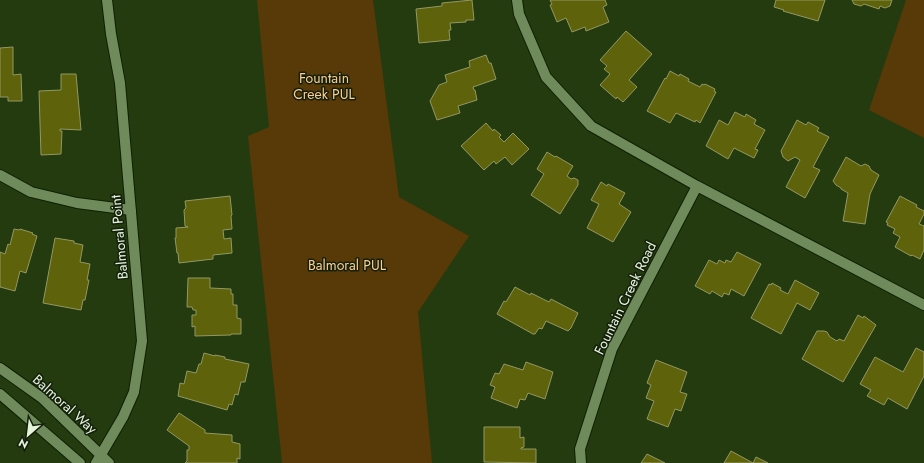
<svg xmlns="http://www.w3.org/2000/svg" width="924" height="463" font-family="Jost,sans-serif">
	<rect width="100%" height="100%" fill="#233b0f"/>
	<!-- green -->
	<path fill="#583908" d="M257,0H373L399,197L469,236L418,312L432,463H282L248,136L269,127Z
		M906,0H924V138L869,110Z"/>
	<!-- building -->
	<path fill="#5d620b" stroke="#939863" d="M472,0L474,20H466V22L450,23L451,30H449L450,40L419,43L416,9L442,6V3Z
		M550,0H605L607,5L603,7L609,22L586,31L585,27L572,32L566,18L557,22L550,5L552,4Z
		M776,0H825L818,21L783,11L784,10L774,7Z
		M852,0H892L890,6L885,8L880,6L879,9L864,4L861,6L854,4Z
		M626,31L652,54L629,80L637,87L623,102L617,97L616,99L600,85L610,74L604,69L607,66L600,60Z
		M13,47V75L21,74L22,101H8V97H0V48Z
		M486,55L489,63H491L496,79L473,87L474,90H475L477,100L458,106L460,113L437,120L430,101L439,85L447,82L445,75L470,67L469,61Z
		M670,71L679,76L680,74L689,79L688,81L700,87L702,84L704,85L705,84L715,89L714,91L716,92L700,123L696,120L695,122L676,113L670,123L647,111L665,78L666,79Z
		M61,74H76L81,130L60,129V131H62L61,154L41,155L39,91L61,90Z
		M735,112L745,117L746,114L756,120L754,124L765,130L755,149L758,150L754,158L734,148L728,159L706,146L719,120L728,125Z
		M797,120L806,125L808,122L819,128L817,131L829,137L813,167L820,170L805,198L786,187L800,160L795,157L788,161L783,157L781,151Z
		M486,123L493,131L494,129L501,135L499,137L504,142L513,133L529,149L512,165L505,157L496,164L494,161L484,170L461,146Z
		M547,152L555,157L556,156L573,166L567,176L571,179L574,178L578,180V185L560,214L531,195L544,174L537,169Z
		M846,157L861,166L865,164L869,166L871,170L879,175L870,194L865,224L843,221L848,193L841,189V188L836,185L833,181Z
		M601,182L607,186L608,184L625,193L619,204L631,212L613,242L587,228L599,204L591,200Z
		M230,196L232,215L231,216L232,229L223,230L224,239L231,238L232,253L213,255V259L179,263L178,253H177L175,238H176V228L188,227L185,226L184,210L186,208L185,201Z
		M900,196L917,205L916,207L924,211V214L919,224L924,226V250L920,259L912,255L911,256L895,247L900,237L893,233L895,229L887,225L888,223L886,222Z
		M14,229L19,230L20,229L33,233L32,234L37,236L26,273L20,271L15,291L0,287V252L5,254L8,244L10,245Z
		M55,238L74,241V243L83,245L80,262L90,264L87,280H89L85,300H83L81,310L43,303Z
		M737,252L761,264L744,296L731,289L729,295L724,293L722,297L712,291L710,294L695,286L709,260L717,264L719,260L725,263L726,260L731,262Z
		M188,278H210V288L231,289V294H233V305H237V318L241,319V334H231V335L195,336V326L192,327V315H196V310H193L192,307H187Z
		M795,280L819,293L810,310L797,303L781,334L751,318L769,284L771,285L772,283L781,288L780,290L788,294Z
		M515,287L530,295L531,293L549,302L551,299L578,313L571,328L568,331L546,321L542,329L539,328L535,334H533L497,314L504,301L506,302Z
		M858,315L863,318L864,316L876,325L843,382L802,359L817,331H824L827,332L830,337L837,341L839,339L844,341Z
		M916,348L924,352V376L907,409L888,398L884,405L867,396L871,390L860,384L875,357L903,372Z
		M204,353L215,356V355L225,357V359L249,364L245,382H241L238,395L235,394L232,405L229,404L227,410L178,396L180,383L184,384L187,371L196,373L199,364H201Z
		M656,360L687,372L680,392L687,394L681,411L675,409L668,427L647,419L654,401L646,398L651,385L647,383Z
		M526,362L553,372L545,399L528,393L525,400L520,399L517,408L491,398L495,387L490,385L495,373L499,374L504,364L523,370Z
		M179,413L205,430V433L232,435V442L240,444V459L237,458V463H185L187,461V450H189V446L167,430Z
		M484,427H520V438L524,437V447L521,448V449H536V463L484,462Z
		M731,451L753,463L756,457L768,463H724Z
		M647,454L665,463H641Z"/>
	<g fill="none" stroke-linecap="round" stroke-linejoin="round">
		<!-- street casing -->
		<g stroke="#0f2001" stroke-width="12">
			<path id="street" d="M517,0L519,14L546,77L591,126L697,186L924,305
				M0,175L31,192L77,203L131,210
				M0,368L42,398L109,463
				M0,394L80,463
				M96,463L123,417L134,392L142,341L120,83L111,34L107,0
				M581,463L580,449L612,349L697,186"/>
		</g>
		<!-- street -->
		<use href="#street" stroke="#6f8b5c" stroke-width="10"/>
	</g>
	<g text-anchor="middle" stroke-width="3" stroke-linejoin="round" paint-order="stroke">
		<!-- park labels -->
		<g font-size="14" fill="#fccd8f" stroke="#141f0c">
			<text x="324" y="83">Fountain<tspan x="324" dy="16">Creek PUL</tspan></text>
			<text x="347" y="270">Balmoral PUL</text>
		</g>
		<!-- street labels -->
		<g font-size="14" fill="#e4f4db" stroke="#141f0c">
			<text transform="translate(119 237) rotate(-95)" y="5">Balmoral Point</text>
			<text transform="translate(625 298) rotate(-64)" y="5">Fountain Creek Road</text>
			<text transform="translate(65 404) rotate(42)" y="5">Balmoral Way</text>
		</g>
	</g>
	<!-- north arrow -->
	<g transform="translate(28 435) rotate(208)" stroke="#141f0c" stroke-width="3" paint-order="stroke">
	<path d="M0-3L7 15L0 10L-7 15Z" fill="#e4f4db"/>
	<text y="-6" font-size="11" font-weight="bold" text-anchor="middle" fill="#e4f4db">N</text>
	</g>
</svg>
